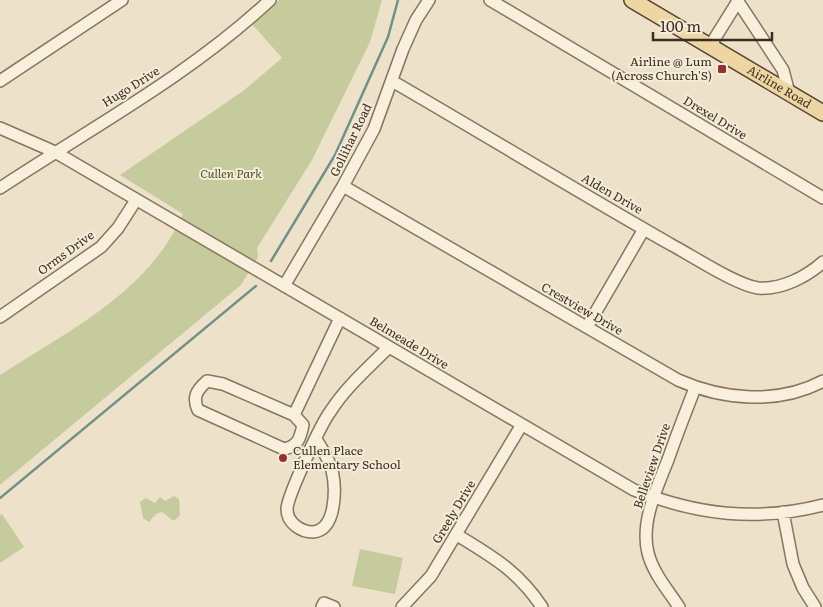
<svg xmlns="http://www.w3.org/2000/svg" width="823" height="607" font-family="Literata,serif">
	<rect width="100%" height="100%" fill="#ede2c9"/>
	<!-- green -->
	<path fill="#c6cb9d" d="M279,0H382L370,42L312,160L257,248L258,257L241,285L0,485V375C68,331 149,292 183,214L120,175L243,91L282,58L252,24Z
		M174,496L179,499L180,515L175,520H172L162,512L156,514L149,522L143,518L140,502L146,498L155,503L160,497L165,501Z
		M2,514L24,547L0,563V515Z
		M360,549L403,558L395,594L352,586Z"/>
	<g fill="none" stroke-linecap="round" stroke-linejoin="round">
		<!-- stream -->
		<path stroke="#709088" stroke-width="2.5" d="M271,261L335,155L388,37L398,0
			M0,498L256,286"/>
		<!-- minor casing -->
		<g stroke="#88755e" stroke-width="14">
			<path id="minor" d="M490,0L823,198
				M737,0L783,70L789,93
				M710,46L738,1
				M0,81L122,0
				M392,81C485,135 577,191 670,244C691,255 736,285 758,288C781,290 806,277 823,262
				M0,128L55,152L634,490C698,515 756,522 823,505
				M343,186L678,380C723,400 778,405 823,381
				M0,188C91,128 190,75 270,0
				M284,286L343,186L374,129L403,49L416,20L429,0
				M0,317L101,247L118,228L136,200
				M587,327L644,229
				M207,381L223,384L294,415L303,425C300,439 298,446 284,449L198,410C192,397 197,390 207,381Z
				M294,415L340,318
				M316,439C322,449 329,459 332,470C336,487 337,530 313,532C301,532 287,523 287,509C287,497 321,424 330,412C346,387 368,368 389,347
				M783,512L793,564L803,588L815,607
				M457,535C493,557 518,571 542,607
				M322,607L324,603L334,607
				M402,607L431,576L521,426
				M679,607C668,590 653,573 648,553C640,521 658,486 669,457C677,434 686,411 695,388"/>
		</g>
		<!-- major casing -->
		<g stroke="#574332" stroke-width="18">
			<g id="major">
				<path id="s1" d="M632,0L823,113"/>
			</g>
		</g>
		<!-- minor -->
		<use href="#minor" stroke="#f8efdc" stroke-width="11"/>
		<!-- major -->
		<use href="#major" stroke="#edd6a3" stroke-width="15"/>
	</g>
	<!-- markers -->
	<g fill="#953131" stroke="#f5ecd8" stroke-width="2">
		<rect x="717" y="64" width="10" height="10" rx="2.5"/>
		<circle cx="283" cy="458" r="5"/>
	</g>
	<g text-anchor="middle" stroke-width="4" stroke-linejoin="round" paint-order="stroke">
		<!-- poi labels -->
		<g font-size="12" fill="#3a2d21" stroke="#f5ecd8" text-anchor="end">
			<text x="712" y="66">Airline @ Lum<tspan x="712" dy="14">(Across Church'S)</tspan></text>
			<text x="293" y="455" text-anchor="start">Cullen Place<tspan x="293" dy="14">Elementary School</tspan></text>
		</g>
		<!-- street labels -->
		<g font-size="12" fill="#3a2d21" stroke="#f5ecd8">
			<text transform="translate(131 87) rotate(-32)" y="4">Hugo Drive</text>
			<text dy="4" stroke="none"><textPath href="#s1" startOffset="171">Airline Road</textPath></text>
			<text transform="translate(715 118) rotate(31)" y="4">Drexel Drive</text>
			<text transform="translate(351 140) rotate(-64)" y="4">Gollihar Road</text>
			<text transform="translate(612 194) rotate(30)" y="4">Alden Drive</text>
			<text transform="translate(66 253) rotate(-36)" y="4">Orms Drive</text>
			<text transform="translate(582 309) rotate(30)" y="4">Crestview Drive</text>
			<text transform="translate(409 343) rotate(31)" y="4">Belmeade Drive</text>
			<text transform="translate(652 466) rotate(-71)" y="4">Belleview Drive</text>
			<text transform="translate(454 512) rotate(-59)" y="4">Greely Drive</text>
		</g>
		<!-- park labels -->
		<g font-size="12" font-style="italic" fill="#4a5528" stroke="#f5ecd8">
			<text x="231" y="178">Cullen Park</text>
		</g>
	</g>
	<!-- scale -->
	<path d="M653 32v8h119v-8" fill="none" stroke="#3a2d21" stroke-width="2.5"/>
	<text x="660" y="32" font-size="15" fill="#3a2d21" stroke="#f5ecd8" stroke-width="4" paint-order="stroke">100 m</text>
</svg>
